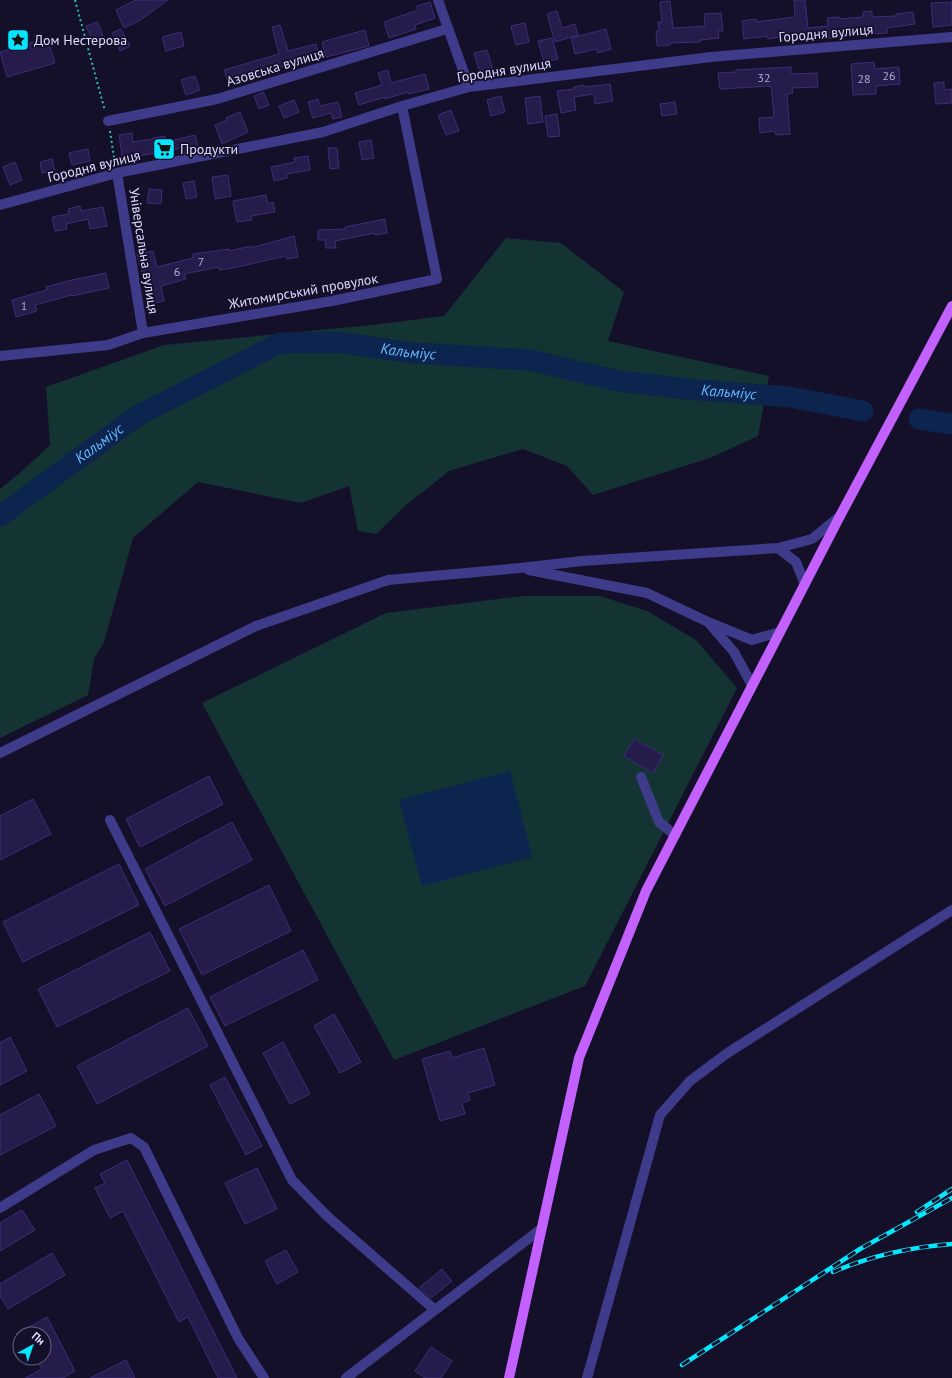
<svg xmlns="http://www.w3.org/2000/svg" width="952" height="1378" font-family="'PT Sans',sans-serif">
	<rect width="100%" height="100%" fill="#15102a"/>
	<!-- green -->
	<path fill="#133433" d="M506,238L561,243L624,292L608,341L769,376L758,436L710,458L593,495L567,466L523,449L449,471L405,506L376,534L358,531L349,486L301,503L198,482L133,538L104,642L94,659L88,695L0,738V489L21,472L50,445L46,387L164,345L372,325L444,316Z
		M523,596H600L647,611L696,640L737,688L585,986L394,1060L202,703L386,613Z"/>
	<!-- water -->
	<path fill="#0c244e" d="M510,771L532,857L422,886L399,800Z"/>
	<g fill="none" stroke-linecap="round" stroke-linejoin="round">
		<!-- river -->
		<g stroke="#0c244e" stroke-width="21">
			<path d="M919,419L952,424"/>
			<path id="s1" d="M0,516L137,416L280,343L337,342L413,353L530,360L618,381L687,389L790,397L863,411"/>
		</g>
	</g>
	<!-- building -->
	<path fill="#251c4c" stroke="#3c2d78" d="M136,0H168L139,21L124,28L116,10Z
		M794,0H805L808,28L828,26L827,18L839,17V19L863,17V12L872,11V17L896,16V14L913,12L915,24L887,28V33L841,36V37L814,40V38L796,40L795,35L768,39L767,36L744,39L742,21L756,19V22L795,17Z
		M670,1L673,28L705,26L704,14L721,13L723,31H718L719,38L700,40V42L670,43V45L657,46L656,31H659L658,22H662L660,2Z
		M430,2L435,18L415,25L416,29L389,38L384,22L418,10L417,6Z
		M952,2V25L933,27L931,3Z
		M557,11L562,28L575,24L578,35L555,42L547,14Z
		M97,22L103,35L92,40L86,26Z
		M525,23L529,42L516,45L511,26Z
		M280,25L288,51L316,44L318,52L304,56L305,61L269,70L229,84L224,70L279,54L272,27Z
		M121,29L130,46L120,51L112,33Z
		M606,29L611,49L598,53L596,49L575,54L571,38Z
		M365,30L369,46L326,57L322,42Z
		M181,32L184,46L166,51L162,37Z
		M47,38L55,63L7,77L0,52Z
		M552,38L558,59L544,62L538,41Z
		M487,50L494,74L481,77L474,53Z
		M874,62L875,69L899,67L900,84L876,86V94L853,95L851,64Z
		M791,67V74L817,73L818,87L792,88L793,93L787,94L790,134L776,135L775,131L760,133L759,118L774,117L771,86L720,89L718,73L736,72V70Z
		M388,70L391,83L425,74L429,89L409,94L408,92L385,99V97L359,105L355,93L382,85L378,73Z
		M195,76L200,90L186,95L181,80Z
		M944,82V90L952,89V103L936,104L934,83Z
		M610,84L613,101L595,104L594,94L574,97L576,110L561,113L557,91L574,89V87L584,85V87Z
		M263,92L269,105L259,109L254,96Z
		M501,96L505,112L491,116L487,100Z
		M540,96L543,122L528,124L525,98Z
		M318,99L320,106L338,102L342,117L333,119L331,113L313,118L308,102Z
		M294,100L299,112L284,118L279,106Z
		M675,102L677,114L662,116L660,104Z
		M451,110L459,131L446,135L438,115Z
		M240,112L248,132L222,144L215,125L227,120L226,118Z
		M557,114L560,136L548,137L545,116Z
		M132,133L133,142L153,139V138L165,136L166,142L195,135L199,150L184,153L182,148L139,156V159L123,162L119,135Z
		M371,140L374,158L362,160L359,142Z
		M328,148H337L339,168L330,169Z
		M88,149L90,161L72,165L69,153Z
		M308,156L310,170L287,174V178L274,181L271,167L295,162L294,158Z
		M52,159L55,171L42,173L40,162Z
		M15,162L22,180L10,185L3,167Z
		M228,175L231,196L215,199L212,177Z
		M194,181L197,197L186,199L183,183Z
		M149,189L162,190L161,204L147,203Z
		M266,195L268,204L273,202L275,212L251,216L252,220L237,222L233,201Z
		M80,206L81,211L103,207L107,226L90,229L88,219L66,224L67,229L55,231L52,217L69,214L68,209Z
		M385,219L387,233L375,235V233L335,241L336,248H326L325,240H318V230L346,229L345,227Z
		M294,236L298,257L287,259L286,256L233,268L219,270V267L184,274L186,279L161,286L164,301L151,304L145,272H142L137,255L153,251L157,267L193,258V254L229,249V251L251,246V248Z
		M106,273L109,288L72,296V295L35,305L37,311L16,317L12,300L47,290L46,287L72,280Z
		M634,739L663,755L653,773L624,756Z
		M209,776L223,804L140,847L126,819Z
		M33,799L51,834L0,860V816Z
		M232,822L252,860L165,906L145,869Z
		M119,864L139,905L23,962L3,922Z
		M269,885L291,931L202,975L179,929Z
		M150,932L170,971L57,1027L38,989Z
		M303,950L318,980L225,1026L210,997Z
		M188,1008L208,1046L97,1104L77,1066Z
		M334,1014L361,1062L340,1073L314,1026Z
		M10,1037L27,1071L0,1085V1043Z
		M283,1042L310,1094L290,1104L263,1053Z
		M484,1048L495,1085L468,1093L470,1100L462,1103L465,1114L440,1121L422,1059L450,1051L452,1058Z
		M225,1077L262,1146L246,1155L210,1085Z
		M39,1094L56,1126L0,1155V1115Z
		M127,1160L237,1378H218L188,1317L179,1322L123,1211L110,1218L95,1188L105,1183L100,1174Z
		M257,1168L277,1209L245,1224L225,1183Z
		M22,1210L35,1230L0,1251V1223Z
		M286,1250L298,1272L277,1284L265,1261Z
		M52,1253L65,1275L8,1309L0,1296V1284Z
		M442,1269L452,1281L431,1298L419,1288Z
		M47,1317L75,1371L63,1378H25L42,1369L36,1358H44V1334H16Z
		M431,1347L452,1361L441,1378H425L415,1371Z
		M126,1360L135,1378H90Z"/>
	<g fill="none" stroke-linecap="round" stroke-linejoin="round">
		<!-- path -->
		<path stroke="#2ebeb5" stroke-width="2" stroke-dasharray="2 3" stroke-linecap="butt" d="M75,0L105,111
			M110,131L115,164"/>
		<!-- minor -->
		<path stroke="#3d3b8a" stroke-width="10" d="M438,0L469,87
			M108,121L217,99L447,29
			M117,173L143,333
			M0,205L117,173L323,132L402,106L469,87L711,57L952,37
			M0,356L108,345L143,333L332,301L437,279L402,106
			M778,548L796,562L805,584
			M529,570L647,593L708,622L752,640L780,632
			M709,623L734,652L752,685
			M0,753L256,626L388,580L520,568L582,561L778,548L812,539L840,516
			M641,777L659,822L675,835
			M110,820L292,1180L327,1216L435,1310
			M0,1208L94,1150L131,1138L144,1147L238,1338L264,1378
			M346,1378L541,1229
			M587,1378L660,1115L690,1081L726,1054L952,910"/>
		<!-- major -->
		<path stroke="#c361ff" stroke-width="10" d="M509,1378L579,1058L646,891L840,516L952,306"/>
		<!-- rail casing -->
		<g stroke="#06e7ff" stroke-width="4.5">
			<path id="rail" d="M917,1212L952,1189
				M833,1272C870,1256 912,1247 952,1244
				M682,1365L860,1249L952,1198"/>
		</g>
		<!-- rail -->
		<use href="#rail" stroke="#15102a" stroke-width="3" stroke-dasharray="9" stroke-linecap="butt"/>
	</g>
	<!-- icons -->
	<defs>
		<g id="sight-square" transform="scale(1.15)"><rect x="-9" y="-9" width="18" height="18" rx="4" fill="#06e7ff" stroke="#15102a"/><path d="M0-6L1.8-2.2L6-1.7L2.9 1.2L3.7 5.4L0 3.3L-3.7 5.4L-2.9 1.2L-6-1.7L-1.8-2.2Z" fill="#111"/></g>
		<g id="supermarket-square" transform="scale(1.15)"><rect x="-9" y="-9" width="18" height="18" rx="4" fill="#06e7ff" stroke="#15102a"/><path d="M-6-5.5h2.5l.6 2H6L4.5 2H-2.5L-4.4-4H-6ZM-1.5 3.2a1.3 1.3 0 1 0 .1 0ZM3 3.2a1.3 1.3 0 1 0 .1 0Z" fill="#111"/></g>
	</defs>
	<g fill-rule="evenodd">
		<use href="#sight-square" x="18" y="40"/>
		<use href="#supermarket-square" x="164" y="149"/>
	</g>
	<g text-anchor="middle" stroke-width="3.5" stroke-linejoin="round" paint-order="stroke">
		<!-- number labels -->
		<g font-size="12" fill="#b0aad2">
			<text x="889" y="80">26</text>
			<text x="764" y="82">32</text>
			<text x="864" y="83">28</text>
			<text x="201" y="266">7</text>
			<text x="177" y="276">6</text>
			<text x="24" y="310">1</text>
		</g>
		<!-- street labels -->
		<g font-size="14" fill="#dedaff" stroke="#15102a">
			<text transform="translate(826 33) rotate(-5)" y="5">Городня вулиця</text>
			<text transform="translate(275 67) rotate(-17)" y="5">Азовська вулиця</text>
			<text transform="translate(504 70) rotate(-9)" y="5">Городня вулиця</text>
			<text transform="translate(94 166) rotate(-14)" y="5">Городня вулиця</text>
			<text transform="translate(144 251) rotate(81)" y="5">Універсальна вулиця</text>
			<text transform="translate(303 291) rotate(-10)" y="5">Житомирський провулок</text>
		</g>
		<!-- poi labels -->
		<g font-size="14" fill="#dedaff" stroke="#15102a" text-anchor="start">
			<text x="34" y="45">Дом Нестерова</text>
			<text x="180" y="154">Продукти</text>
		</g>
		<!-- water labels -->
		<g font-size="15" font-style="italic" fill="#68b9ff" stroke="#15102a">
			<text dy="5" stroke="none"><textPath href="#s1" startOffset="459">Кальміус</textPath></text>
			<text dy="5" stroke="none"><textPath href="#s1" startOffset="783">Кальміус</textPath></text>
			<text dy="5" stroke="none"><textPath href="#s1" startOffset="123">Кальміус</textPath></text>
		</g>
	</g>
	<!-- north arrow -->
	<g transform="translate(32 1346) rotate(40)"><circle r="19" fill="#15102a" stroke="#65617f"/>
	<path d="M0-3L7 15L0 10L-7 15Z" fill="#06e7ff"/>
	<text y="-6" font-size="11" font-weight="bold" text-anchor="middle" fill="#dedaff">Пн</text>
	</g>
</svg>
